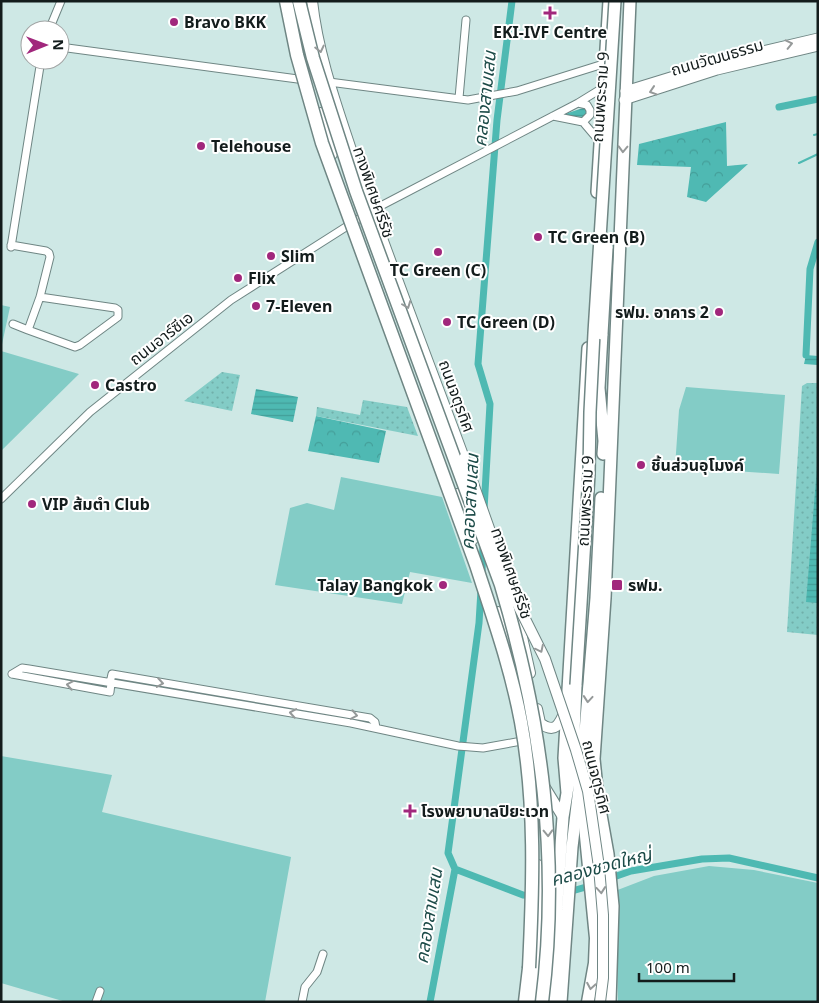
<svg xmlns="http://www.w3.org/2000/svg" width="819" height="1003" font-family="'Noto Sans','Noto Sans Thai',sans-serif">
	<defs>
		<pattern id="forest-crowns" width="20" height="18" patternUnits="userSpaceOnUse" patternTransform="scale(1.25)"><rect width="20" height="18" fill="#4fb9b3"/><path d="M2 6a3 3 0 1 1 6 0M12 15a3 3 0 1 1 6 0" fill="none" stroke="#449e99"/></pattern>
		<pattern id="park-dots" width="8" height="8" patternUnits="userSpaceOnUse" patternTransform="scale(1.25)"><rect width="8" height="8" fill="#83ccc6"/><path d="M2 2h.1M6 6h.1" fill="none" stroke="#70afaa" stroke-width="1.8" stroke-linecap="round"/></pattern>
		<pattern id="water-rules" width="6" height="5" patternUnits="userSpaceOnUse" patternTransform="scale(1.25)"><rect width="6" height="5" fill="#4eb9b2"/><path d="M0 2.5h6" fill="none" stroke="#439e98"/></pattern>
	</defs>
	<rect width="100%" height="100%" fill="#cee8e5"/>
	<!-- grass -->
	<path fill="#83ccc6" d="M1,305L10,307L1,349Z
		M1,351L79,374L1,451Z
		M686,387L785,395L779,474L675,467L679,410Z
		M341,477L442,497L472,583L410,572L402,604L275,585L290,508L307,503L334,510Z
		M1,756L112,775L102,812L291,857L265,1002H66L1,983Z
		M709,866L754,870L818,883V1002H618L615,891L654,876Z"/>
	<!-- forest -->
	<path fill="url(#forest-crowns)" d="M726,122L727,166L748,164L706,202L687,197L691,167L637,165L639,144Z
		M316,416L386,431L379,463L308,451Z"/>
	<!-- park -->
	<path fill="url(#park-dots)" d="M222,372L240,375L232,411L184,401Z
		M807,383H818V635L787,632L802,386Z
		M363,400L407,407L418,436L316,416L317,407L360,415Z"/>
	<!-- water -->
	<path fill="url(#water-rules)" d="M583,108H585L588,113L584,117L566,116L565,114Z
		M806,355L818,356V365L804,364Z
		M256,389L298,397L293,422L251,414Z
		M817,467L818,603L806,602Z"/>
	<g fill="none" stroke-linecap="round" stroke-linejoin="round">
		<!-- stream -->
		<path stroke="#4eb9b2" stroke-width="2" d="M814,135L818,134
			M799,163L818,154"/>
		<!-- canal -->
		<path stroke="#4eb9b2" stroke-width="7" d="M779,107L818,99
			M806,355L810,269L818,242
			M484,510L490,404L478,364L497,120L512,1
			M482,572L483,545
			M455,869L523,895L533,896
			M608,879L631,871L702,859L729,858L818,878
			M565,893L593,885
			M430,1002L455,869L448,853L479,623L481,590"/>
		<!-- minor casing -->
		<g stroke="#6f8684" stroke-width="9">
			<path id="minor" d="M49,30L61,1
				M60,47L305,80
				M329,82L468,100L517,91L600,65L605,62
				M459,98L466,20
				M578,103L587,105L590,110V115L583,122
				M553,116L583,122L600,142
				M11,245L46,251L49,253L50,257L40,297L28,330L13,324
				M11,247L41,60
				M475,272H478
				M28,330L75,347L80,345L118,317V310L115,308L40,297
				M1,499L90,412L231,300L371,211L578,103L604,87
				M12,674L22,668L29,669L351,723L458,746L483,748L527,740
				M12,674L110,692L111,683
				M110,683L112,674L370,718L375,722L376,728
				M96,1002L100,991
				M302,1002L305,987L317,972L323,954"/>
		</g>
		<!-- tertiary casing -->
		<g stroke="#6f8684" stroke-width="11">
			<path id="tertiary" d="M625,91L729,59L818,38
				M624,100L717,70L818,46"/>
		</g>
		<!-- secondary casing -->
		<g stroke="#6f8684" stroke-width="12">
			<path id="secondary" d="M312,1C318,56 337,107 354,159C388,259 427,358 464,458
				M320,113L332,154
				M457,494L473,539
				M514,601L530,673
				M498,612L509,648
				M537,709L540,723C556,735 560,723 566,709
				M544,786L563,817
				M533,1002L538,953V865"/>
		</g>
		<!-- primary casing -->
		<g stroke="#6f8684" stroke-width="14">
			<path id="primary" d="M597,192L609,1
				M602,334L599,388L604,441L603,454
				M584,744L596,598L601,498
				M567,793L564,758L588,348
				M550,1002L563,817L573,757L576,685
				M561,1002L572,847L581,772
				M610,1002L613,906L608,854L598,798L594,759L605,598L630,1"/>
		</g>
		<!-- motorway casing -->
		<g stroke="#6f8684" stroke-width="15">
			<path id="motorway" d="M585,736V826L596,938L595,963L588,1002
				M525,1002L529,968"/>
		</g>
		<!-- minor -->
		<use href="#minor" stroke="#fff" stroke-width="7"/>
		<!-- tertiary -->
		<use href="#tertiary" stroke="#fff" stroke-width="9"/>
		<!-- secondary -->
		<use href="#secondary" stroke="#fff" stroke-width="10"/>
		<!-- primary -->
		<use href="#primary" stroke="#fff" stroke-width="11"/>
		<!-- motorway -->
		<use href="#motorway" stroke="#fff" stroke-width="12"/>
		<!-- secondary-bridge casing -->
		<g stroke="#6f8684" stroke-width="12" stroke-linecap="butt">
			<path id="secondary-bridge" d="M464,458L512,593L545,659L576,750L588,791L599,867L603,915V978L600,1002"/>
		</g>
		<!-- primary-bridge casing -->
		<g stroke="#6f8684" stroke-width="14" stroke-linecap="butt">
			<path id="primary-bridge" d="M602,334L607,248
				M576,685L589,474L590,412L594,333L615,1"/>
		</g>
		<!-- motorway-bridge casing -->
		<g stroke="#6f8684" stroke-width="15" stroke-linecap="butt">
			<path id="motorway-bridge" d="M286,1L297,55L322,143L476,565C493,617 511,668 521,722C536,803 533,886 529,968
				M299,1L313,58L356,191L501,585C542,722 560,859 542,1002"/>
		</g>
		<!-- secondary-bridge -->
		<use href="#secondary-bridge" stroke="#fff" stroke-width="10"/>
		<!-- primary-bridge -->
		<use href="#primary-bridge" stroke="#fff" stroke-width="11"/>
		<!-- motorway-bridge -->
		<use href="#motorway-bridge" stroke="#fff" stroke-width="12"/>
	</g>
	<!-- one-way arrows -->
	<defs><path id="oneway-chevron" d="M-2-3.5L2.5 0L-2 3.5" fill="none" stroke-width="1.6" stroke-linecap="round" stroke-linejoin="round" transform="scale(1.25)"/></defs>
	<g stroke="#959999">
		<use href="#oneway-chevron" transform="translate(789 44) rotate(-13)"/>
		<use href="#oneway-chevron" transform="translate(320 49) rotate(77)"/>
		<use href="#oneway-chevron" transform="translate(653 91) rotate(162)"/>
		<use href="#oneway-chevron" transform="translate(623 149) rotate(92)"/>
		<use href="#oneway-chevron" transform="translate(407 305) rotate(69)"/>
		<use href="#oneway-chevron" transform="translate(540 649) rotate(64)"/>
		<use href="#oneway-chevron" transform="translate(160 683) rotate(9)"/>
		<use href="#oneway-chevron" transform="translate(70 685) rotate(-170)"/>
		<use href="#oneway-chevron" transform="translate(588 699) rotate(95)"/>
		<use href="#oneway-chevron" transform="translate(293 713) rotate(-170)"/>
		<use href="#oneway-chevron" transform="translate(354 715) rotate(11)"/>
		<use href="#oneway-chevron" transform="translate(548 833) rotate(88)"/>
		<use href="#oneway-chevron" transform="translate(601 890) rotate(85)"/>
		<use href="#oneway-chevron" transform="translate(591 986) rotate(100)"/>
	</g>
	<!-- markers -->
	<g fill="#a1277c" stroke="#fff" stroke-width="2">
		<path d="M547.5 5.5h5v5h5v5h-5v5h-5v-5h-5v-5h5z"/>
		<circle cx="174" cy="22" r="5"/>
		<circle cx="201" cy="146" r="5"/>
		<circle cx="538" cy="237" r="5"/>
		<circle cx="438" cy="252" r="5"/>
		<circle cx="271" cy="256" r="5"/>
		<circle cx="238" cy="278" r="5"/>
		<circle cx="256" cy="306" r="5"/>
		<circle cx="719" cy="312" r="5"/>
		<circle cx="447" cy="322" r="5"/>
		<circle cx="95" cy="385" r="5"/>
		<circle cx="641" cy="465" r="5"/>
		<circle cx="32" cy="504" r="5"/>
		<circle cx="443" cy="585" r="5"/>
		<rect x="611" y="579" width="12" height="12" rx="2.5"/>
		<path d="M407.5 803.5h5v5h5v5h-5v5h-5v-5h-5v-5h5z"/>
	</g>
	<g text-anchor="middle" stroke-width="4" stroke-linejoin="round" paint-order="stroke">
		<!-- poi labels -->
		<g font-size="16" font-weight="bold" fill="#131c1c" stroke="#fff" text-anchor="start">
			<text x="184" y="28">Bravo BKK</text>
			<text x="550" y="38" text-anchor="middle">EKI-IVF Centre</text>
			<text x="211" y="152">Telehouse</text>
			<text x="548" y="243">TC Green (B)</text>
			<text x="281" y="262">Slim</text>
			<text x="438" y="276" text-anchor="middle">TC Green (C)</text>
			<text x="248" y="284">Flix</text>
			<text x="266" y="312">7-Eleven</text>
			<text x="709" y="318" text-anchor="end">รฟม. อาคาร 2</text>
			<text x="457" y="328">TC Green (D)</text>
			<text x="105" y="391">Castro</text>
			<text x="651" y="471">ชิ้นส่วนอุโมงค์</text>
			<text x="42" y="510">VIP ส้มตำ Club</text>
			<text x="433" y="591" text-anchor="end">Talay Bangkok</text>
			<text x="628" y="591">รฟม.</text>
			<text x="421" y="817">โรงพยาบาลปิยะเวท</text>
		</g>
		<!-- street labels -->
		<g font-size="16" fill="#131c1c" stroke="#fff">
			<text transform="translate(717 57) rotate(-16)" y="6">ถนนวัฒนธรรม</text>
			<text transform="translate(600 97) rotate(-86)" y="6">ถนนพระราม 9</text>
			<text transform="translate(374 192) rotate(71)" y="6">ทางพิเศษศรีรัช</text>
			<text transform="translate(161 338) rotate(-38)" y="6">ถนนอาร์ซีเอ</text>
			<text transform="translate(457 396) rotate(70)" y="6">ถนนจตุรทิศ</text>
			<text transform="translate(585 501) rotate(-87)" y="6">ถนนพระราม 9</text>
			<text transform="translate(512 573) rotate(71)" y="6">ทางพิเศษศรีรัช</text>
			<text transform="translate(597 777) rotate(76)" y="6">ถนนจตุรทิศ</text>
		</g>
		<!-- water labels -->
		<g font-size="18" font-style="italic" fill="#1c4b48" stroke="#fff">
			<text transform="translate(485 99) rotate(-84)" y="6">คลองสามเสน</text>
			<text transform="translate(470 502) rotate(-87)" y="6">คลองสามเสน</text>
			<text transform="translate(601 867) rotate(-15)" y="6">คลองชวดใหญ่</text>
			<text transform="translate(429 916) rotate(-81)" y="6">คลองสามเสน</text>
		</g>
	</g>
	<!-- border -->
	<rect width="819" height="1003" fill="none" stroke="#131c1c" stroke-width="5"/>
	<!-- north arrow -->
	<g transform="translate(45 45) rotate(89)"><circle r="24" fill="#ffffff" stroke="#a1a4a4"/>
	<path d="M0-4L9 19L0 12L-9 19Z" fill="#a1277c"/>
	<text y="-8" font-size="14" font-weight="bold" text-anchor="middle" fill="#131c1c">N</text>
	</g>
	<!-- scale -->
	<path d="M639 973v8h95v-8" fill="none" stroke="#131c1c" stroke-width="2.5"/>
	<text x="646" y="973" font-size="15" fill="#131c1c" stroke="#ffffff" stroke-width="4" paint-order="stroke">100 m</text>
</svg>
